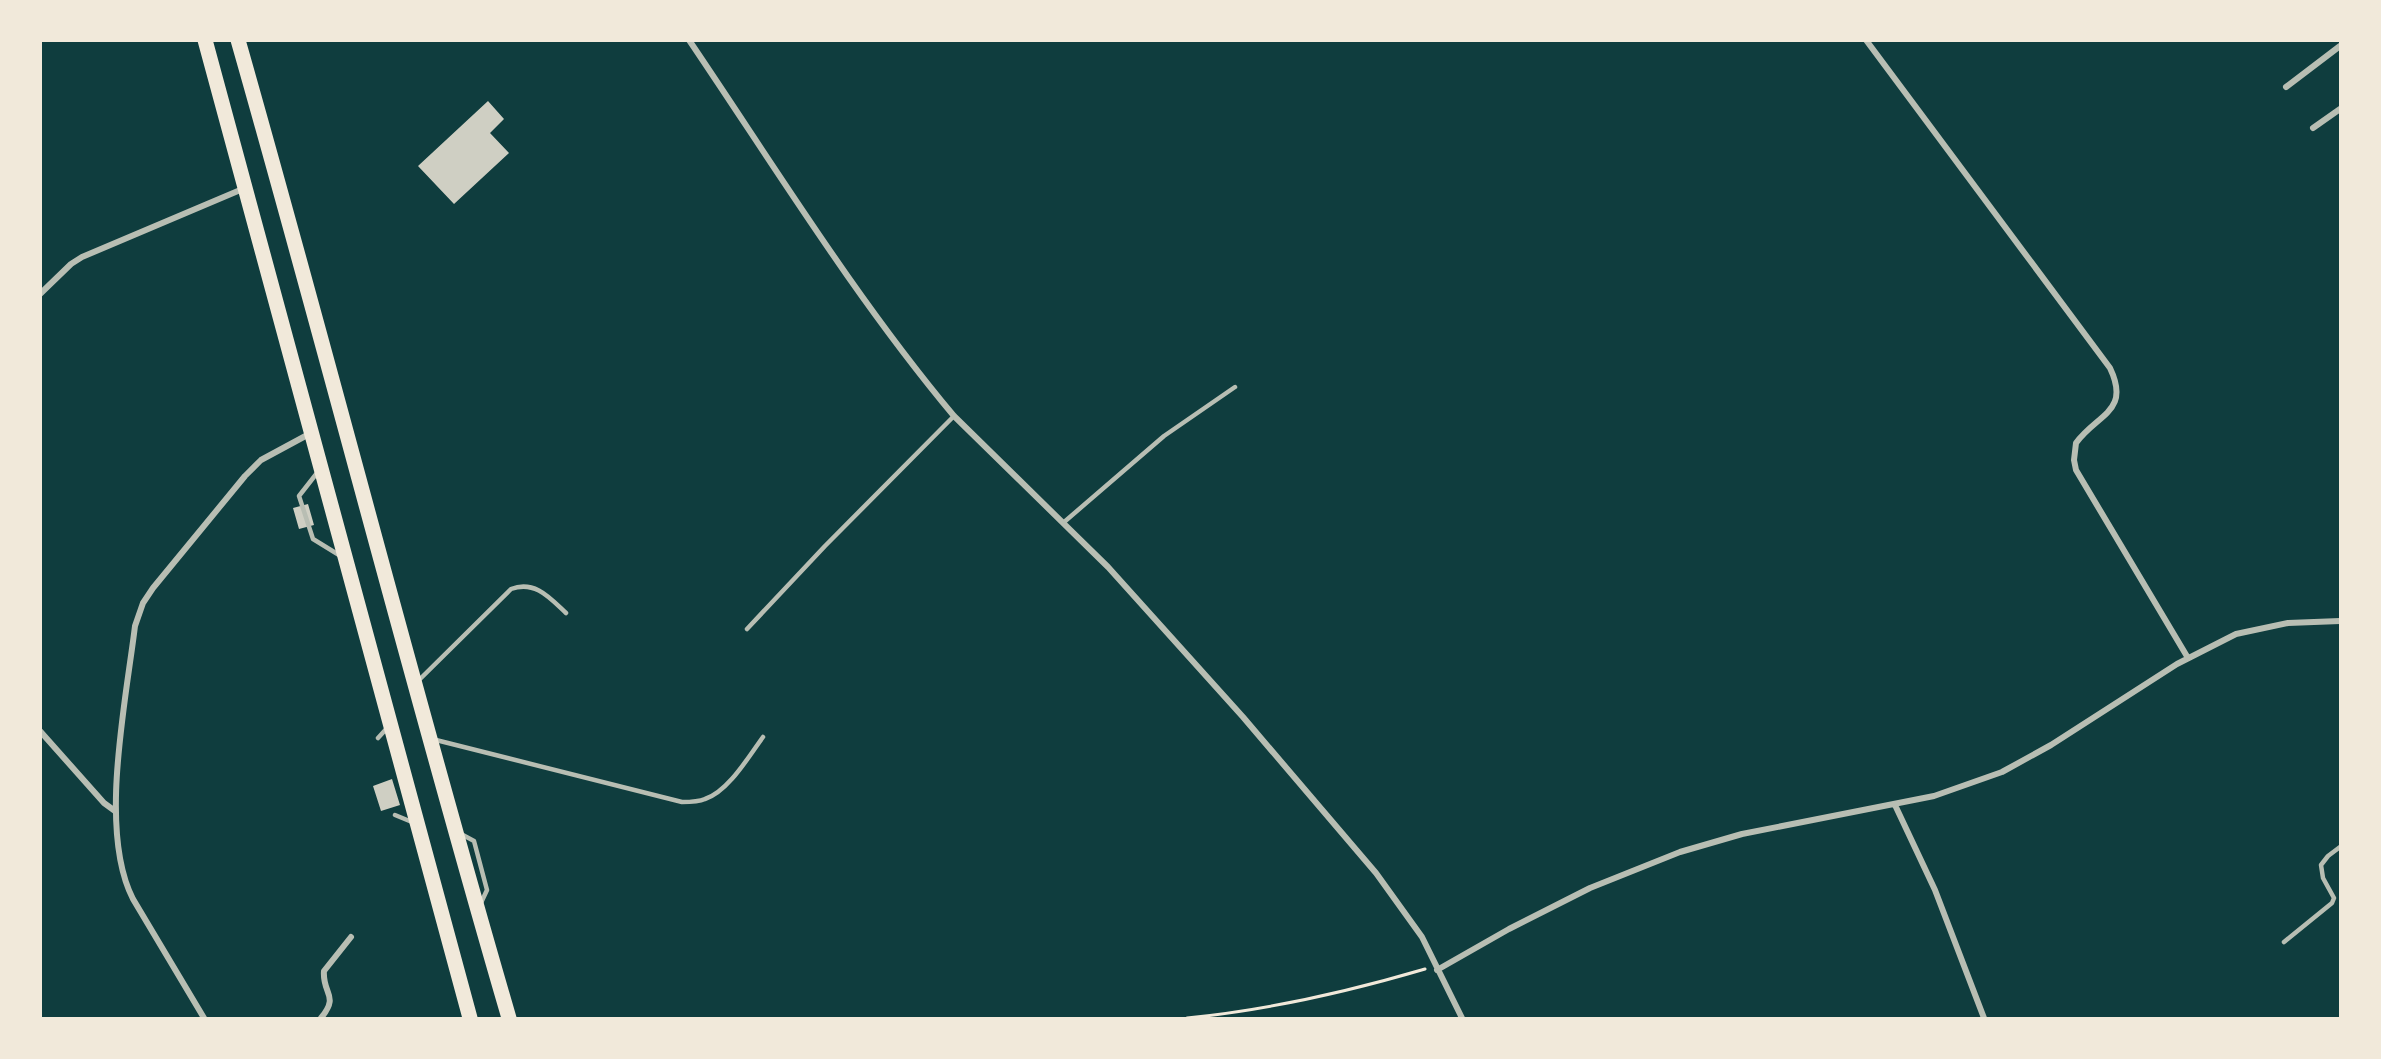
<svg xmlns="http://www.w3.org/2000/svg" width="2381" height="1059" font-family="'Roboto Condensed',sans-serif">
	<rect width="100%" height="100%" fill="#0f3d3e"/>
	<!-- building -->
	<path fill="#cfcfc3" d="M488,101L504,119L490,133L509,153L454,204L418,166Z
		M308,504L314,525L299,529L293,508Z
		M392,779L400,805L381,811L373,786Z"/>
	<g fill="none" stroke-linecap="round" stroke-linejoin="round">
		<!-- path -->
		<path stroke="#f1e9da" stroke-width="3" d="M1187,1018C1269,1010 1347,992 1425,969"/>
		<!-- service -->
		<path stroke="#b8beb3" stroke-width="4.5" d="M317,473L299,496L313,539L339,555
			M1063,523L1164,436L1235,387
			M747,629L825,546L954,416
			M417,682L511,589C535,580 550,598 566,613
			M378,738L388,727
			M432,739L682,802C690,802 698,802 705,799C728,792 749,756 763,737
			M395,815L412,822
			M461,834L474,841L487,890L480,905
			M2284,942L2332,903L2334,898L2323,878L2321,865L2328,856L2340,847"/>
		<!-- minor -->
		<path stroke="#b8beb3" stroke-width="6" d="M689,40C775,167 856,299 954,416L1108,567L1243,717L1376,873L1422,937L1462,1018
			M1866,40L2110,368C2131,412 2097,414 2076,443L2074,460L2076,470L2188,658
			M2286,87L2340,46
			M2313,128L2340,109
			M40,294L71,264L82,257L245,188
			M40,731L104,803L115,811
			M1895,805L1935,890L1984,1018
			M1437,970L1509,929L1590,888L1680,852L1742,834L1934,796L2002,772L2051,745L2177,664L2236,634L2288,623L2340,621
			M204,1018L133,899C98,831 126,701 135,626L143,603L153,588L245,476L261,460L311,433
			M321,1018C340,995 322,994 324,971L351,937"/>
		<!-- primary -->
		<path stroke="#f1e9da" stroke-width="15" d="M205,40L470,1018
			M238,40C331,366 414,694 509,1018"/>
	</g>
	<!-- border -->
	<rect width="2381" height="1059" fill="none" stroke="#f1e9da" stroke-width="84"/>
</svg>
